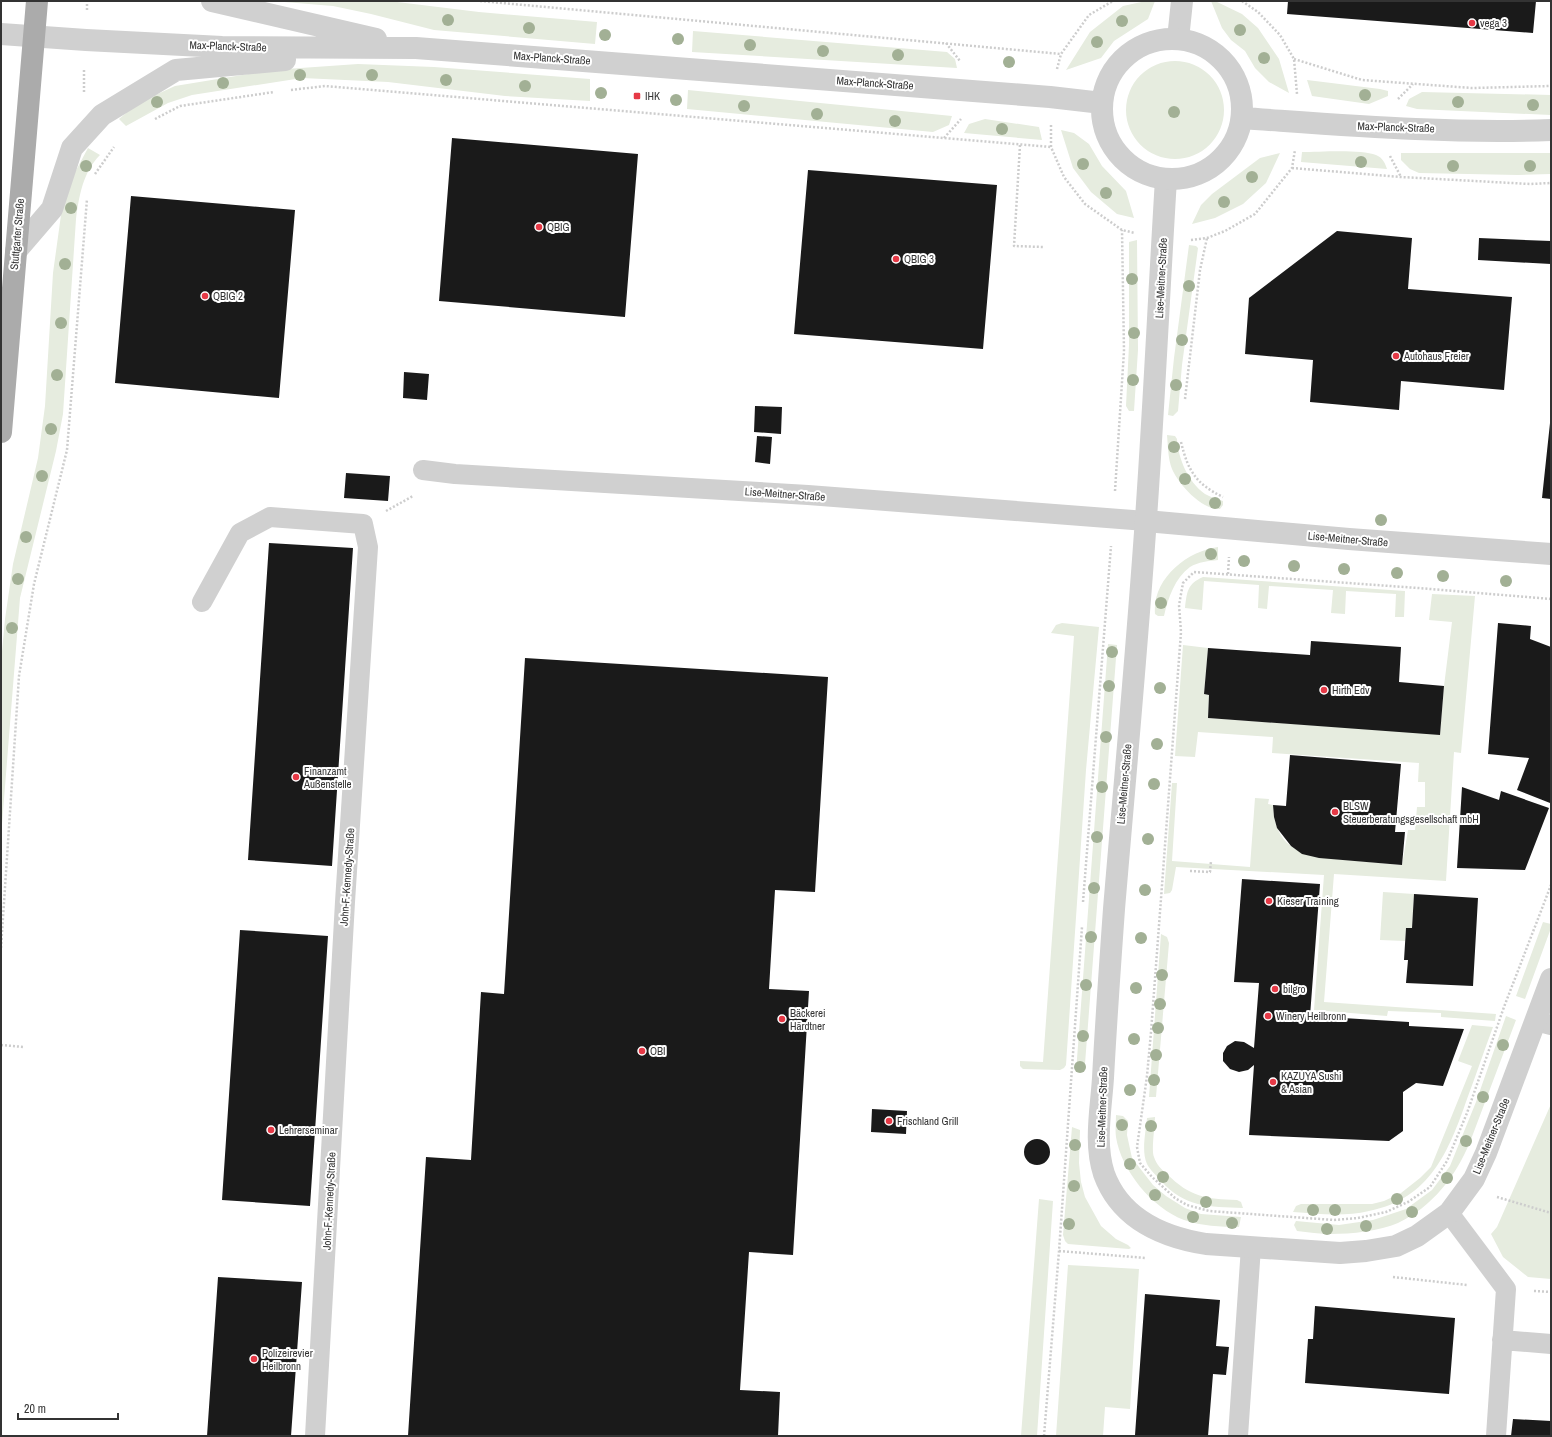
<svg xmlns="http://www.w3.org/2000/svg" width="1552" height="1437" font-family="'Archivo Narrow',sans-serif">
	<rect width="100%" height="100%" fill="#fff"/>
	<!-- green -->
	<path fill="#e6ecdf" d="M272,1H389L479,12L597,22L595,44L434,30L371,14L333,6Z
		M1146,1H1155L1148,19L1114,41L1101,58L1066,70L1090,32L1123,6Z
		M1211,1H1215L1242,14L1258,28L1279,59L1289,93L1269,82L1255,68L1245,51L1231,40L1222,28Z
		M693,31L947,52L955,59L957,68L692,52Z
		M1126 110a49 49 0 1 1 98 0a49 49 0 1 1-98 0Z
		M358,64L434,67L590,79V101L505,96L388,82L302,78L192,95L168,103L126,126L119,119L138,103L175,86L272,70Z
		M1307,80L1380,89L1388,91V96L1369,104L1312,96Z
		M688,90L952,116L949,125L933,132L687,109Z
		M1422,92L1551,95V115L1417,109L1406,106L1409,99Z
		M985,119L1039,127L1042,140L964,133L969,124Z
		M1061,130L1074,133L1089,144L1102,166L1126,191L1134,218L1117,214L1091,192L1073,168Z
		M88,148L100,155C83,172 79,196 76,219L63,414L56,451L20,598L1,837V662L5,619L13,564L38,458L45,406L53,273L61,215L74,174Z
		M1302,152C1320,152 1361,149 1376,155C1383,158 1385,163 1387,169L1301,162Z
		M1280,153L1266,183L1243,204L1215,218L1192,224L1201,205L1212,194L1260,158Z
		M1401,153H1551V174L1518,175L1419,173L1410,169L1401,160Z
		M1137,240L1138,350L1134,411H1129L1126,406L1129,345V242Z
		M1189,245L1196,246L1198,248L1182,365L1178,411L1173,416L1168,415L1174,358Z
		M1167,435L1175,436L1177,439C1178,458 1188,482 1205,494C1210,497 1217,499 1223,501V505L1220,509C1202,510 1179,485 1172,469C1168,459 1168,446 1167,435Z
		M1218,547V560C1209,561 1198,562 1190,567C1175,578 1168,598 1164,616H1158L1155,614C1152,579 1187,551 1218,547Z
		M1203,577L1405,591L1404,617H1395L1396,594L1346,591L1345,614L1331,613L1333,590L1269,586L1267,609L1258,608L1259,585L1204,581L1202,610L1185,608C1187,592 1187,584 1203,577Z
		M1432,594L1475,596L1461,753L1454,752L1446,881L1334,874L1324,1002L1496,1014L1495,1021L1441,1017V1013L1388,1011L1387,1016L1314,1010L1324,875L1176,867L1172,890L1170,893L1164,894L1172,783H1177L1172,861L1250,867L1255,798L1269,799L1268,804L1273,805C1275,853 1308,857 1347,860C1365,862 1384,863 1402,865L1408,830H1415L1417,807H1425V782H1418L1419,763L1272,753L1273,737L1198,732L1195,757L1175,756L1183,645L1208,648L1204,694L1209,695L1208,718L1440,734L1444,686L1452,622L1429,620Z
		M1062,623L1099,627L1086,770L1066,1065L1064,1068L1060,1070L1023,1069L1020,1066V1061L1043,1062L1074,636L1051,633L1056,625Z
		M1108,644L1117,645L1085,1064L1081,1069L1076,1072Z
		M1383,892L1414,894L1412,928H1406L1405,941L1380,940Z
		M1543,922L1551,924V928L1525,999L1516,996Z
		M1161,934L1167,937L1169,943L1156,1097H1149Z
		M1506,1016L1516,1020L1470,1142C1456,1176 1432,1207 1398,1223C1380,1231 1351,1234 1331,1234C1320,1234 1308,1232 1297,1231L1294,1225L1296,1221L1339,1225L1373,1220L1406,1209L1432,1190L1450,1166L1476,1102Z
		M1472,1025L1493,1027C1484,1051 1476,1075 1467,1099C1449,1151 1430,1199 1369,1211C1344,1217 1319,1214 1293,1212L1296,1206L1301,1204H1372L1384,1201L1401,1193L1420,1178L1431,1167L1472,1066L1458,1061Z
		M1551,1104V1279L1528,1277L1503,1257L1491,1234L1497,1227Z
		M1116,1115L1123,1116L1128,1121L1127,1135L1132,1158L1153,1185L1166,1196L1185,1208L1201,1214L1241,1217L1239,1227C1220,1227 1202,1226 1184,1220C1152,1208 1121,1170 1116,1137C1115,1130 1116,1122 1116,1115Z
		M1155,1117C1155,1126 1151,1151 1154,1157C1156,1164 1162,1170 1167,1174C1190,1197 1206,1199 1237,1200L1241,1202L1243,1208C1209,1207 1184,1207 1161,1181C1156,1175 1150,1170 1147,1164C1141,1151 1146,1131 1147,1118Z
		M1072,1127L1080,1130L1079,1163L1081,1182L1085,1197L1101,1226L1116,1239L1128,1245L1131,1248L1129,1249L1068,1244L1065,1241L1063,1235Z
		M1039,1199L1053,1201L1037,1436H1021Z
		M1068,1265L1139,1269L1130,1409L1105,1407L1103,1436H1056Z"/>
	<!-- building -->
	<path fill="#1a1a1a" d="M1288,1H1536L1533,33L1287,14Z
		M452,138L638,154L625,317L439,301Z
		M808,170L997,185L983,349L794,334Z
		M131,196L295,210L279,398L115,383Z
		M1337,231L1412,238L1408,289L1512,297L1504,390L1401,381L1399,410L1310,402L1313,360L1245,354L1249,298Z
		M1479,238L1551,241V264L1478,260Z
		M404,372L429,374L427,400L403,398Z
		M755,406L782,407L781,434L754,432Z
		M1550,423H1551V499L1542,498Z
		M757,436L772,437L770,464L755,462Z
		M346,473L390,476L388,501L344,498Z
		M269,543L353,548L332,866L248,860Z
		M1498,623L1531,626L1530,639L1551,647L1550,803L1517,790L1529,758L1488,754Z
		M1311,641L1401,647L1399,682L1444,686L1440,735L1208,718L1209,695L1204,694L1208,648L1310,655Z
		M525,658L828,677L815,892L775,890L769,989L809,991L793,1255L749,1252L740,1390L780,1392L778,1436H408L426,1157L471,1160L481,992L504,994Z
		M1290,755L1401,764L1395,832H1405L1402,865L1319,858L1302,854L1291,846L1277,828L1274,817L1273,805L1286,806Z
		M1462,787L1499,800L1501,791L1549,808L1525,870L1457,868Z
		M1242,879L1320,884L1310,1016L1409,1022V1026L1464,1029L1443,1086L1416,1083L1403,1092V1131L1389,1141L1249,1135L1254,1065L1248,1070L1239,1072L1230,1069L1223,1061V1053L1227,1046L1235,1041L1244,1042L1254,1048L1259,983L1234,982Z
		M1414,894L1478,898L1473,986L1406,983L1408,960H1404L1406,928H1412Z
		M240,930L328,936L310,1206L222,1200Z
		M872,1109L907,1111L906,1134L871,1132Z
		M1024 1152a13 13 0 1 1 26 0a13 13 0 1 1-26 0Z
		M218,1277L302,1282L291,1436H207Z
		M1145,1294L1220,1300L1216,1346L1229,1347L1226,1375L1213,1374L1208,1436L1135,1435Z
		M1315,1306L1455,1318L1449,1394L1305,1383L1308,1339H1313Z
		M1513,1419L1551,1421V1436H1511Z"/>
	<g fill="none" stroke-linecap="round" stroke-linejoin="round">
		<!-- path -->
		<path stroke="#cdcdcd" stroke-width="2.5" stroke-dasharray="2 2" stroke-linecap="butt" d="M480,1L1061,54
			M1242,1L1258,12L1280,35L1294,59L1297,94
			M87,10V1
			M946,43L960,61
			M1294,59L1362,80L1472,88L1551,86
			M1057,69L1061,54L1089,15L1113,1
			M291,90L325,86L1051,147
			M84,92V69
			M1398,99L1413,84
			M155,119L180,106L274,92
			M1051,125V147L1064,177L1085,204L1122,230L1135,233
			M944,138L961,119
			M1020,145L1014,246L1043,247
			M1390,156L1401,177
			M1292,168L1401,177L1530,184L1551,183
			M95,174L114,147
			M1191,240L1207,238L1225,231L1255,214L1292,168L1295,150
			M1185,399L1200,270L1207,238
			M1181,442C1188,471 1196,484 1223,497
			M1115,491L1124,351L1122,230
			M386,511L413,496
			M1228,574L1229,557
			M1551,599L1418,588L1194,572L1183,583L1179,605L1181,632L1151,1032L1147,1076L1137,1147L1140,1163L1152,1177L1175,1198L1187,1205L1209,1211L1334,1220L1358,1218L1386,1212L1408,1202L1430,1187L1447,1161L1467,1113L1504,1007L1551,885
			M1190,871L1210,872L1211,861
			M1083,902L1111,546
			M1,948L19,676L34,584L67,450L87,199
			M1,1045L24,1047
			M1497,1197L1551,1213
			M1059,1251L1146,1258
			M1393,1277L1467,1285
			M1534,1291L1551,1292
			M1044,1436L1059,1251L1082,927"/>
		<!-- service -->
		<path stroke="#d0d0d0" stroke-width="20" d="M423,470L455,474L808,495L1146,521
			M202,602L240,533L270,517L363,524L368,547L345,902L315,1436
			M1536,1021L1551,1025
			M1449,1213L1506,1289L1496,1436
			M1502,1340L1551,1344
			M1238,1436L1251,1247"/>
		<!-- minor -->
		<path stroke="#d0d0d0" stroke-width="22" d="M1178,39L1182,1
			M1166,179C1159,292 1154,405 1146,518C1137,649 1125,778 1114,909C1110,965 1106,1022 1103,1078C1101,1109 1094,1144 1104,1174C1120,1218 1162,1237 1206,1244L1340,1253L1366,1251L1396,1246L1417,1236L1449,1213L1474,1179L1486,1153L1551,979
			M1146,521L1349,539L1551,554"/>
		<!-- tertiary -->
		<path stroke="#d0d0d0" stroke-width="22" d="M212,1L376,39
			M1,34L86,40L222,47L416,48L1050,97L1102,103
			M1102 109a70 70 0 1 1 140 0a70 70 0 1 1-140 0Z
			M1242,118C1344,125 1448,134 1551,130
			M16,251L52,209L72,148L102,115L176,70L285,60"/>
		<!-- primary -->
		<path stroke="#ababab" stroke-width="22" d="M1,432L37,1"/>
	</g>
	<!-- trees -->
	<g fill="#a2b095">
		<circle cx="448" cy="20" r="6"/>
		<circle cx="1122" cy="21" r="6"/>
		<circle cx="529" cy="28" r="6"/>
		<circle cx="1240" cy="30" r="6"/>
		<circle cx="605" cy="35" r="6"/>
		<circle cx="678" cy="39" r="6"/>
		<circle cx="1097" cy="42" r="6"/>
		<circle cx="750" cy="45" r="6"/>
		<circle cx="823" cy="51" r="6"/>
		<circle cx="898" cy="55" r="6"/>
		<circle cx="1264" cy="58" r="6"/>
		<circle cx="1009" cy="62" r="6"/>
		<circle cx="300" cy="75" r="6"/>
		<circle cx="372" cy="75" r="6"/>
		<circle cx="446" cy="80" r="6"/>
		<circle cx="223" cy="83" r="6"/>
		<circle cx="525" cy="86" r="6"/>
		<circle cx="601" cy="93" r="6"/>
		<circle cx="1365" cy="95" r="6"/>
		<circle cx="676" cy="100" r="6"/>
		<circle cx="157" cy="102" r="6"/>
		<circle cx="1458" cy="102" r="6"/>
		<circle cx="1533" cy="105" r="6"/>
		<circle cx="744" cy="106" r="6"/>
		<circle cx="1174" cy="112" r="6"/>
		<circle cx="817" cy="114" r="6"/>
		<circle cx="895" cy="121" r="6"/>
		<circle cx="1002" cy="129" r="6"/>
		<circle cx="1361" cy="162" r="6"/>
		<circle cx="1083" cy="164" r="6"/>
		<circle cx="86" cy="166" r="6"/>
		<circle cx="1453" cy="166" r="6"/>
		<circle cx="1530" cy="166" r="6"/>
		<circle cx="1252" cy="177" r="6"/>
		<circle cx="1106" cy="193" r="6"/>
		<circle cx="1224" cy="202" r="6"/>
		<circle cx="71" cy="208" r="6"/>
		<circle cx="65" cy="264" r="6"/>
		<circle cx="1132" cy="279" r="6"/>
		<circle cx="1189" cy="286" r="6"/>
		<circle cx="61" cy="323" r="6"/>
		<circle cx="1134" cy="333" r="6"/>
		<circle cx="1182" cy="340" r="6"/>
		<circle cx="57" cy="375" r="6"/>
		<circle cx="1133" cy="380" r="6"/>
		<circle cx="1176" cy="385" r="6"/>
		<circle cx="51" cy="429" r="6"/>
		<circle cx="1174" cy="447" r="6"/>
		<circle cx="42" cy="476" r="6"/>
		<circle cx="1185" cy="479" r="6"/>
		<circle cx="1215" cy="503" r="6"/>
		<circle cx="1381" cy="520" r="6"/>
		<circle cx="26" cy="537" r="6"/>
		<circle cx="1211" cy="554" r="6"/>
		<circle cx="1244" cy="561" r="6"/>
		<circle cx="1294" cy="566" r="6"/>
		<circle cx="1344" cy="569" r="6"/>
		<circle cx="1397" cy="573" r="6"/>
		<circle cx="1443" cy="576" r="6"/>
		<circle cx="18" cy="579" r="6"/>
		<circle cx="1506" cy="581" r="6"/>
		<circle cx="1161" cy="603" r="6"/>
		<circle cx="12" cy="628" r="6"/>
		<circle cx="1112" cy="652" r="6"/>
		<circle cx="1109" cy="686" r="6"/>
		<circle cx="1160" cy="688" r="6"/>
		<circle cx="1106" cy="737" r="6"/>
		<circle cx="1157" cy="744" r="6"/>
		<circle cx="1154" cy="784" r="6"/>
		<circle cx="1102" cy="787" r="6"/>
		<circle cx="1097" cy="837" r="6"/>
		<circle cx="1148" cy="839" r="6"/>
		<circle cx="1094" cy="888" r="6"/>
		<circle cx="1145" cy="890" r="6"/>
		<circle cx="1091" cy="937" r="6"/>
		<circle cx="1141" cy="938" r="6"/>
		<circle cx="1162" cy="975" r="6"/>
		<circle cx="1086" cy="985" r="6"/>
		<circle cx="1136" cy="988" r="6"/>
		<circle cx="1160" cy="1004" r="6"/>
		<circle cx="1158" cy="1028" r="6"/>
		<circle cx="1083" cy="1036" r="6"/>
		<circle cx="1134" cy="1039" r="6"/>
		<circle cx="1503" cy="1045" r="6"/>
		<circle cx="1156" cy="1055" r="6"/>
		<circle cx="1080" cy="1067" r="6"/>
		<circle cx="1154" cy="1080" r="6"/>
		<circle cx="1130" cy="1090" r="6"/>
		<circle cx="1483" cy="1097" r="6"/>
		<circle cx="1122" cy="1125" r="6"/>
		<circle cx="1151" cy="1126" r="6"/>
		<circle cx="1466" cy="1141" r="6"/>
		<circle cx="1075" cy="1145" r="6"/>
		<circle cx="1130" cy="1164" r="6"/>
		<circle cx="1163" cy="1177" r="6"/>
		<circle cx="1447" cy="1178" r="6"/>
		<circle cx="1074" cy="1186" r="6"/>
		<circle cx="1155" cy="1195" r="6"/>
		<circle cx="1397" cy="1199" r="6"/>
		<circle cx="1206" cy="1202" r="6"/>
		<circle cx="1313" cy="1210" r="6"/>
		<circle cx="1335" cy="1210" r="6"/>
		<circle cx="1412" cy="1212" r="6"/>
		<circle cx="1193" cy="1217" r="6"/>
		<circle cx="1232" cy="1223" r="6"/>
		<circle cx="1069" cy="1224" r="6"/>
		<circle cx="1366" cy="1226" r="6"/>
		<circle cx="1327" cy="1229" r="6"/>
	</g>
	<!-- markers -->
	<g fill="#e63946" stroke="#fff" stroke-width="1.5">
		<circle cx="1472" cy="23" r="4"/>
		<rect x="633" y="92" width="8" height="8" rx="2"/>
		<circle cx="539" cy="227" r="4"/>
		<circle cx="896" cy="259" r="4"/>
		<circle cx="205" cy="296" r="4"/>
		<circle cx="1396" cy="356" r="4"/>
		<circle cx="1324" cy="690" r="4"/>
		<circle cx="296" cy="777" r="4"/>
		<circle cx="1335" cy="812" r="4"/>
		<circle cx="1269" cy="901" r="4"/>
		<circle cx="1275" cy="989" r="4"/>
		<circle cx="1268" cy="1016" r="4"/>
		<circle cx="782" cy="1019" r="4"/>
		<circle cx="642" cy="1051" r="4"/>
		<circle cx="1273" cy="1082" r="4"/>
		<circle cx="889" cy="1121" r="4"/>
		<circle cx="271" cy="1130" r="4"/>
		<circle cx="254" cy="1359" r="4"/>
	</g>
	<g text-anchor="middle" stroke-width="4" stroke-linejoin="round" paint-order="stroke">
		<!-- poi labels -->
		<g font-size="11" fill="#333" stroke="#fff" text-anchor="start">
			<text x="1480" y="27">vega 3</text>
			<text x="645" y="100">IHK</text>
			<text x="547" y="231">QBIG</text>
			<text x="904" y="263">QBIG 3</text>
			<text x="213" y="300">QBIG 2</text>
			<text x="1404" y="360">Autohaus Freier</text>
			<text x="1332" y="694">Hirth Edv</text>
			<text x="304" y="775">Finanzamt<tspan x="304" dy="13">Außenstelle</tspan></text>
			<text x="1343" y="810">BLSW<tspan x="1343" dy="13">Steuerberatungsgesellschaft mbH</tspan></text>
			<text x="1277" y="905">Kieser Training</text>
			<text x="1283" y="993">bilgro</text>
			<text x="790" y="1017">Bäckerei<tspan x="790" dy="13">Härdtner</tspan></text>
			<text x="1276" y="1020">Winery Heilbronn</text>
			<text x="650" y="1055">OBI</text>
			<text x="1281" y="1080">KAZUYA Sushi<tspan x="1281" dy="13">&amp; Asian</tspan></text>
			<text x="897" y="1125">Frischland Grill</text>
			<text x="279" y="1134">Lehrerseminar</text>
			<text x="262" y="1357">Polizeirevier<tspan x="262" dy="13">Heilbronn</tspan></text>
		</g>
		<!-- street labels -->
		<g font-size="11" fill="#333" stroke="#fff">
			<text transform="translate(228 46) rotate(2)" y="4">Max-Planck-Straße</text>
			<text transform="translate(552 58) rotate(4)" y="4">Max-Planck-Straße</text>
			<text transform="translate(875 83) rotate(4)" y="4">Max-Planck-Straße</text>
			<text transform="translate(1396 127) rotate(2)" y="4">Max-Planck-Straße</text>
			<text transform="translate(17 234) rotate(-85)" y="4">Stuttgarter Straße</text>
			<text transform="translate(1161 278) rotate(-87)" y="4">Lise-Meitner-Straße</text>
			<text transform="translate(785 494) rotate(4)" y="4">Lise-Meitner-Straße</text>
			<text transform="translate(1348 539) rotate(5)" y="4">Lise-Meitner-Straße</text>
			<text transform="translate(1124 784) rotate(-85)" y="4">Lise-Meitner-Straße</text>
			<text transform="translate(347 877) rotate(-86)" y="4">John-F.-Kennedy-Straße</text>
			<text transform="translate(1102 1107) rotate(-88)" y="4">Lise-Meitner-Straße</text>
			<text transform="translate(1491 1136) rotate(-68)" y="4">Lise-Meitner-Straße</text>
			<text transform="translate(329 1201) rotate(-87)" y="4">John-F.-Kennedy-Straße</text>
		</g>
	</g>
	<!-- border -->
	<rect width="1552" height="1437" fill="none" stroke="#333333" stroke-width="4"/>
	<!-- scale -->
	<path d="M18 1413v6h100v-6" fill="none" stroke="#333333" stroke-width="2"/>
	<text x="24" y="1413" font-size="12" fill="#333333" stroke="#ffffff" stroke-width="3" paint-order="stroke">20 m</text>
</svg>
